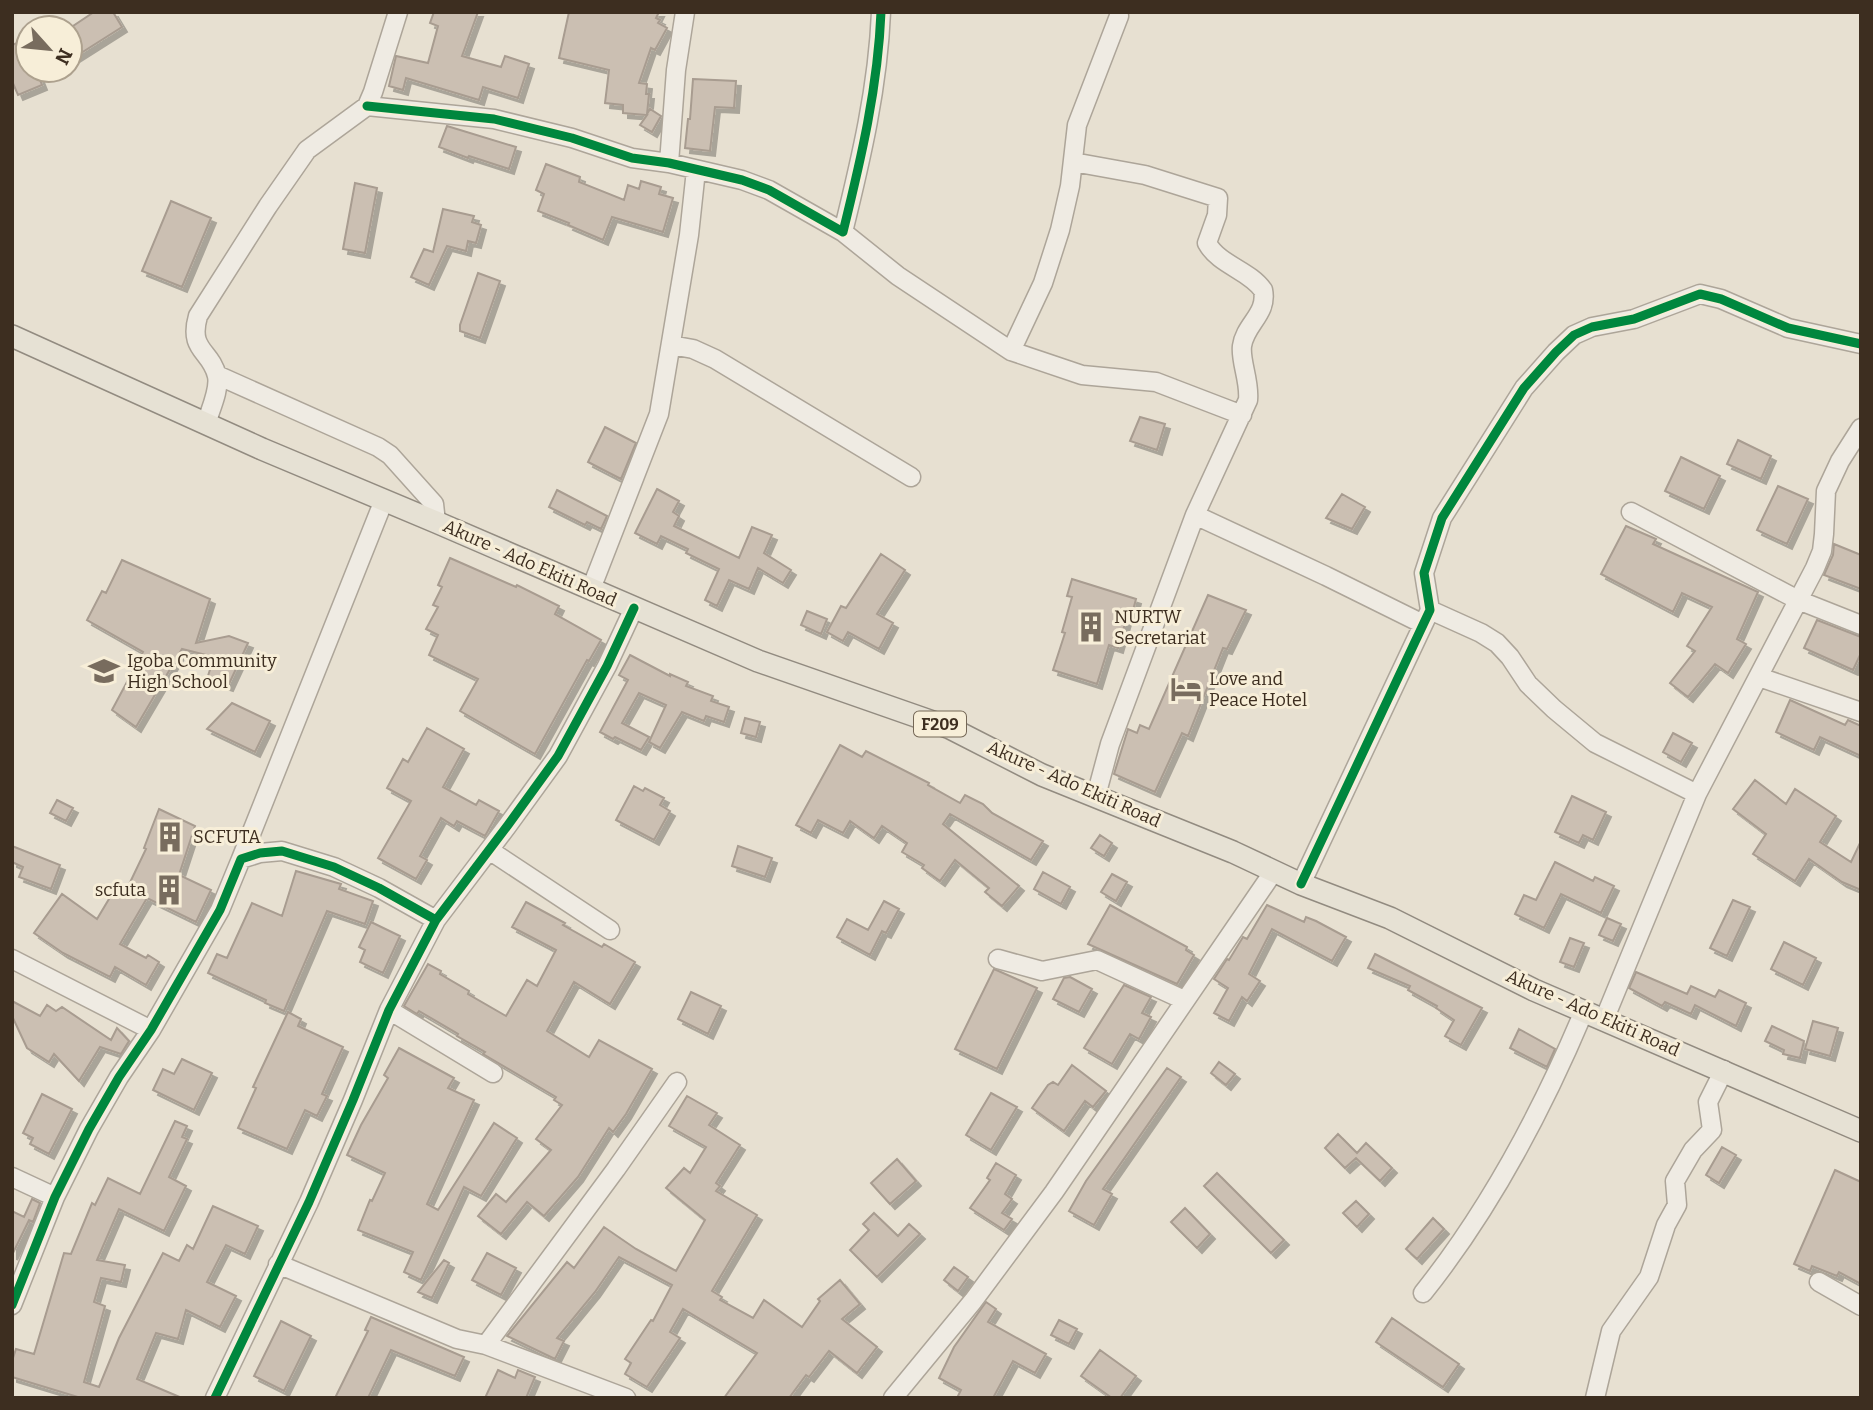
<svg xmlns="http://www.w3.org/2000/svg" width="1873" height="1410" font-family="Bitter,serif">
	<defs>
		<filter id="shadow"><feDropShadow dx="5" dy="5" stdDeviation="0" flood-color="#0004"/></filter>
	</defs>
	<rect width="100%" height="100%" fill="#e7e0d1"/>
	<!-- building -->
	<path fill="#cbbfb2" stroke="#a89c90" stroke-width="2" filter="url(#shadow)" d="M94,12H113L122,27L70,60V28Z
		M434,12H478L462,56L501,67L505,56L529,64L518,98L483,87L479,100L406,78L403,90L389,86L396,56L428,63L438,26L430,23Z
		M569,12H659L656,18L660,20L658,23L667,28L655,50L651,48L639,83L647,84L646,94H649L647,114L650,109L661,116L652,132L640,125L647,115L623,113V105L605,103L609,70L559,58Z
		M28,39V70H36L42,85L18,95L12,81V45Z
		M693,79L736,81L734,108L715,107L710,151L685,148L688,119H690Z
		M447,126L516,147L509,169L469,156L468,158L439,147Z
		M546,164L580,177L579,182L624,200L628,185L639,189L641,181L661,187L659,194L673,198L663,232L612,217L603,240L568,225L569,223L538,211L544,194L536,190Z
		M355,183L377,188L365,253L343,249Z
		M171,201L211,218L182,287L142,271Z
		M443,209L474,216L472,222L481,225L476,243L468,241L466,251L447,246L429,285L411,277L424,249L433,252Z
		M478,273L500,281L480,338L460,331V325Z
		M1140,417L1165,424L1157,450L1130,441Z
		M605,427L636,443L621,479L588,462Z
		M1738,440L1771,456L1761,479L1727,464Z
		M1681,457L1720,476L1704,509L1665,491Z
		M1778,486L1808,499L1787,544L1757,530Z
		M657,489L679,501L673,512L679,516L674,526L739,558L752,527L772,535L764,553L791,570L783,583L758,568L749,589L729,580L717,606L705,600L719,569L686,553L688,549L661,536L657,544L635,533Z
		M557,490L607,516L601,529L587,522L585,525L549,507Z
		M1342,494L1365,507L1352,529L1326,518Z
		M1626,526L1656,539L1653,544L1758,592L1737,639L1746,644L1728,673L1715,664L1688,697L1670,683L1695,651L1687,646L1712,607L1682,593L1673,612L1601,574Z
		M1834,544L1861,555V589L1824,575L1833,555Z
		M881,554L905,570L877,614L893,623L879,649L848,632L843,641L827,632L841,606L846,608Z
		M450,558L516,587L517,585L559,606L555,614L601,640L589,661L587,660L535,754L460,711L478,679L429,655L438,635L426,629L438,607L433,605L442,587L438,585Z
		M122,560L210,599L196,643L229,636L248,643L228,686L207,679L214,657L182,649L136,727L112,710L143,652L87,620L102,591L106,593Z
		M1072,579L1136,599L1132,614L1128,613L1118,648L1109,645L1097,684L1053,670L1065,633L1062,632L1072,597L1067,596Z
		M1208,595L1246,610L1227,649L1223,648L1188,736L1182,733L1155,792L1114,774L1128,729L1137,733L1140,725L1149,729Z
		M807,611L827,619L821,634L801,625Z
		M1817,620L1861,637V653L1853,670L1804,648Z
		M630,655L670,676V674L688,682L686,686L713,696L711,701L729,707L724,722L706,716L704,721L682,712L660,748L649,742L666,705L639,693L622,723L649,737L641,750L615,737L613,739L600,732L628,680L619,675Z
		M1790,700L1845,725L1848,720L1861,726V756L1820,737L1814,750L1776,732Z
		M232,703L270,721L255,752L207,729Z
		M745,718L760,722L756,737L741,733Z
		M427,728L464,749L443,787L476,805L479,800L499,811L485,836L457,821L454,826L441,818L420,856L427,860L416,879L378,858L411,801L387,788L403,759L408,762Z
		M1673,733L1692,743L1681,762L1663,752Z
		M840,745L862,757L866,751L929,783L928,785L960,803L965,795L983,804L992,813L1043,841L1031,860L950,814L943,824L1019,886L1002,906L985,892L989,888L955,860L940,881L922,868L924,865L902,852L907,843L882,826L874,838L850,821L843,833L818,820L811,833L796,825Z
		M1755,780L1786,804L1795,789L1836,816L1820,842L1851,862L1861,841V890L1842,882L1809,859L1795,881L1753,854L1766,834L1733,809Z
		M634,786L643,791L645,788L664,798L660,805L670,811L654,840L616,820Z
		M1572,796L1606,812L1593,840L1583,835L1579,843L1555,832Z
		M57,800L73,808L66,821L50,813Z
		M159,809L195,826L179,875L211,890L196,922L147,898L120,944L146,958L148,955L159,962L146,985L115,967L110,977L63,953L34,933L62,894L97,919L115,889L124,895L146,849L144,848Z
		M1100,835L1112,843L1104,856L1091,848Z
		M12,846L60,865L51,889L19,877L23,867L12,862Z
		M738,846L772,858L765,877L732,866Z
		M1555,862L1593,881L1595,877L1614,886L1601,913L1561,894L1544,928L1515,914L1524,895L1536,900Z
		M296,871L341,884L339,889L373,901L365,924L327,911L284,1011L265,1003L266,1000L208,973L217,954L227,958L252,903L282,916Z
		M1043,872L1070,887L1061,904L1034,889Z
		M1112,874L1127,882L1116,901L1101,892Z
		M1733,900L1750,907L1727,956L1710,948Z
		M884,901L899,909L886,933L882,931L870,955L837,937L847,919L868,930Z
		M526,902L565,923L563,925L602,947L604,944L635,962L610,1004L574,982L547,1031L589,1057L599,1040L652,1069L626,1114L613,1132L609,1128L578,1177L544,1216L527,1202L501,1234L478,1216L496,1194L506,1202L551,1150L536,1139L562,1105L554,1100L556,1097L483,1054L485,1052L457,1036L458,1034L419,1011L417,1014L404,1006L428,964L441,971L440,974L469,991L468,994L506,1016L527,980L537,986L556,950L512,927Z
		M1110,905L1187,947L1186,950L1194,955L1177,984L1088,944Z
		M1267,905L1304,922L1306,917L1316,921L1346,937L1332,961L1272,929L1249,974L1260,981L1247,1001L1242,997L1229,1021L1214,1013L1228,988L1214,979L1227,959L1229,960L1243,937L1247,939Z
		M1607,918L1621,924L1613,941L1599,935Z
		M371,922L400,936L383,973L360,962L365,950L359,947Z
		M1570,938L1584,943L1574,967L1560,962Z
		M1784,942L1816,958L1803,985L1771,969Z
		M1375,954L1482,1008L1461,1045L1445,1036L1454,1020L1436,1008L1437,1006L1408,990L1410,986L1368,968Z
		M994,969L1037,988L997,1069L955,1049Z
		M1636,972L1687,994L1691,986L1715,997L1719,990L1746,1003L1736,1026L1695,1005L1691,1014L1665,1002L1662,1006L1629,988Z
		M1070,977L1092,989L1079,1012L1053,999L1064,978Z
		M1124,985L1151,997L1142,1013L1151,1017L1139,1039L1130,1034L1112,1064L1084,1048Z
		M691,992L721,1006L708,1034L678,1019Z
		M12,1001L40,1016L47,1005L56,1011L62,1007L111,1040L117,1028L129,1041L121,1054L100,1047L79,1081L54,1054L49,1062L27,1048L12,1016Z
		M288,1012L301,1019L298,1026L343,1047L322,1094L327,1096L317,1116L305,1110L287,1149L238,1128L256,1088L253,1087Z
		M1813,1021L1838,1028L1830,1056L1805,1049Z
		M1772,1026L1804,1041L1800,1058L1783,1054L1784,1050L1765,1041Z
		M1519,1029L1555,1049L1547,1067L1510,1048Z
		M399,1048L454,1078L448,1088L474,1100L427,1204L438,1210L494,1123L517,1138L481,1196L464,1187L421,1280L404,1272L413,1252L358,1230L370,1200L372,1201L385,1173L347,1155L361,1125L388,1078L384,1075Z
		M182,1059L212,1073L194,1110L153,1090L163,1069L174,1074Z
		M1219,1062L1235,1074L1226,1085L1211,1073Z
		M1072,1065L1106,1091L1093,1107L1085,1101L1064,1131L1032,1108L1048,1085L1053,1082L1058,1085Z
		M1167,1068L1181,1077L1103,1189L1112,1194L1094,1225L1069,1211L1086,1181Z
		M991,1093L1017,1107L991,1150L966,1135Z
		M42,1094L72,1109L49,1154L30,1144L33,1138L23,1133Z
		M687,1096L717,1113L709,1125L740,1145L716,1183L720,1186L716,1191L757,1215L712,1291L722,1297L720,1300L753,1318L764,1300L802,1327L820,1301L818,1299L840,1280L860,1304L842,1319L877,1347L857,1373L829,1351L809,1377L806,1375L789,1398H724L757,1353L683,1309L670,1332L680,1338L647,1387L625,1374L631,1363L625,1359L651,1320L653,1321L672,1285L619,1257L595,1292L557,1338L564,1341L555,1359L507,1336L567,1262L574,1268L604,1227L636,1249L676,1271L705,1220L666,1188L684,1168L690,1173L706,1147L669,1126Z
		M175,1121L187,1126L182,1137L187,1139L169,1177L186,1186L164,1231L119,1209L97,1260L125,1265L121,1282L101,1278L94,1302L105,1306L84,1382L99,1387L119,1338L163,1253L179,1261L187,1245L193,1249L213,1206L258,1226L245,1254L226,1245L207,1282L236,1296L220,1327L186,1310L178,1339L156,1333L137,1379L182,1398H81L12,1377V1361L16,1349L34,1354L64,1253L71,1254L92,1203L95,1205L108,1178L140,1194Z
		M1338,1134L1357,1153L1366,1143L1392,1168L1380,1181L1356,1158L1345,1168L1325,1148Z
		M1722,1147L1736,1155L1719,1183L1706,1175Z
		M897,1159L916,1181L890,1204L871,1183Z
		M996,1163L1016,1175L1005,1194L1012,1199L1002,1213L1012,1219L1004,1230L970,1208L990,1180L987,1178Z
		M1835,1170L1861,1182V1284L1839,1272L1837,1276L1812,1266L1810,1271L1794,1264Z
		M1217,1173L1284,1240L1271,1253L1204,1186Z
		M32,1199L40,1203L33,1222L29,1220L12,1255V1211L24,1217Z
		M1356,1201L1369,1214L1357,1227L1343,1213Z
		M1185,1208L1210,1234L1197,1248L1171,1222Z
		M874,1213L898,1236L909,1224L920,1234L877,1277L850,1250L869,1230L863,1224Z
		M1433,1218L1444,1229L1417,1259L1406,1249Z
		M487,1253L516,1268L501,1295L472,1280Z
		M444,1260L449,1263L432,1298L418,1292Z
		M954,1267L968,1277L958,1291L944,1280Z
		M986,1302L996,1309L988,1322L1046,1354L1035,1373L1013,1361L993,1398H957L961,1390L939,1378L954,1347Z
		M371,1317L464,1357L455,1376L391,1350L368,1398H335L368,1331L365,1330Z
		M1392,1318L1459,1364L1443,1387L1376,1342Z
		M1059,1320L1077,1329L1069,1344L1051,1335Z
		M281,1321L311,1336L284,1391L254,1376Z
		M1100,1350L1136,1376L1120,1398H1112L1081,1376Z
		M498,1370L515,1378L518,1370L535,1377L526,1398H485Z"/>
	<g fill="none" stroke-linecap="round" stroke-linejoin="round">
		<!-- minor casing -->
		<g stroke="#ada599" stroke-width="21">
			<path id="minor" d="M367,106L494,119L572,138L632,158L669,163L742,180L769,190L843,232C861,159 878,87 881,12
				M1073,162L1145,175L1218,198L1217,215L1207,243C1219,265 1249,270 1263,290C1268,314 1245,324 1242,346C1240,361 1250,381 1248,400L1195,515
				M669,163L676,70L685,12
				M843,232L898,276L1011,351L1082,375L1156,382L1242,415
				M671,345L693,349L715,359L911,477
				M1011,351L1043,283L1060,230L1070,186L1077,125L1119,16
				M217,375L378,447L390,455L434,504L436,522
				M206,424C210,410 220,390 217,376C211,350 188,351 198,316L268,206L307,150L367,106L373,92L398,12
				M1631,512L1798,600L1861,625
				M591,589L659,414L689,235L696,170
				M1430,610L1481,633L1497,643L1510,657L1528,684L1554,709L1595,743L1697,794
				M1759,677L1861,712
				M1096,796L1110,744L1195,515L1326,576L1423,624
				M489,850L610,930
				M241,859L384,500
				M1301,884L1430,610L1424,573L1442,518L1524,388L1556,352L1574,335L1592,327L1634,319L1700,294L1721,299L1788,328L1861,344
				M12,959L151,1030
				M998,959L1042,971L1097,960L1184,1000
				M389,1010L493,1073
				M1604,1020L1697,794L1815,568L1822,551L1824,534L1826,491L1840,461L1861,428
				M12,1177L55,1197
				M278,1264L457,1339L486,1345L626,1398
				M1819,1282L1861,1306
				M1423,1293C1490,1209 1542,1111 1584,1011
				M12,1305L55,1197L89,1129L119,1077L151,1030L220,910L241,859L260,853L282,851L334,867L379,888L436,920
				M486,1345L616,1169L677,1082
				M215,1398L309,1202L353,1100L389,1010L436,920L508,825L558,756L607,666L634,608
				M893,1398L973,1301L1054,1192L1274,871
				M1595,1398L1611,1331L1649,1277L1666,1225L1677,1205L1675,1181L1693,1150L1712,1130L1708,1102L1724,1070"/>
		</g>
		<!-- major casing -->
		<g stroke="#928b80" stroke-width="24">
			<path id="major" d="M12,336L262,449L436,522L758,661L950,728L1042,775L1233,852L1301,884L1390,918L1534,990L1861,1131"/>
		</g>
		<!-- minor -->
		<use href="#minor" stroke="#efebe3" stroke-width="18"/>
		<!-- major -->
		<use href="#major" stroke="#e6e1d4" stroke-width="21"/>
		<!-- cycleway casing -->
		<g stroke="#f7eed8" stroke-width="13">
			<path id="cycleway" d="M367,106L494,119L572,138L632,158L669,163L742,180L769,190L843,232C861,159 878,87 881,12
				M1301,884L1430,610L1424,573L1442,518L1524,388L1556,352L1574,335L1592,327L1634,319L1700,294L1721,299L1788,328L1861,344
				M12,1305L55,1197L89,1129L119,1077L151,1030L220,910L241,859L260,853L282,851L334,867L379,888L436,920
				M215,1398L309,1202L353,1100L389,1010L436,920L508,825L558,756L607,666L634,608"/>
		</g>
		<!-- cycleway -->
		<use href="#cycleway" stroke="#00873e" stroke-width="9"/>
	</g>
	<!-- icons -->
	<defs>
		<g id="building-bare" transform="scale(2.415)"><path d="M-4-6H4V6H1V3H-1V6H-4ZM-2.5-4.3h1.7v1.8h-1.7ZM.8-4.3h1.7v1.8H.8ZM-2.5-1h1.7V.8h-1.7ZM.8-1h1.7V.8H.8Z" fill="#786c5e" stroke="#f7eed8" stroke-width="2.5" paint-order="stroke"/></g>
		<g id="school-bare" transform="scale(2.415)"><path d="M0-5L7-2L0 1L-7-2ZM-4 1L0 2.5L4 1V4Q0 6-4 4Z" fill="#786c5e" stroke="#f7eed8" stroke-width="2.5" paint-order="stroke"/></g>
		<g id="hotel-bare" transform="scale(2.415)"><path d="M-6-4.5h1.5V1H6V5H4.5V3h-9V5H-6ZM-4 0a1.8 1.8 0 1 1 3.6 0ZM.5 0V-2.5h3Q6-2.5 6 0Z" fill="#786c5e" stroke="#f7eed8" stroke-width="2.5" paint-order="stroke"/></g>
	</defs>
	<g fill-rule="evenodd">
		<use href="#building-bare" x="1091" y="627"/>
		<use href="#school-bare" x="104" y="671"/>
		<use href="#hotel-bare" x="1186" y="689"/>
		<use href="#building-bare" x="170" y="837"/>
		<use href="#building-bare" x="169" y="890"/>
	</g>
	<g text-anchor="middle" stroke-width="6" stroke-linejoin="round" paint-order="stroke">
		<!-- shield labels -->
		<rect fill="#f7eed8" stroke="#756857" stroke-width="2" x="914" y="711.5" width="52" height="25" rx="5"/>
		<g font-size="16" font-weight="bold" fill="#3d2e20">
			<text x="940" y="730">F209</text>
		</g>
		<!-- street labels -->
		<g font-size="18" fill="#3d2e20" stroke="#f7eed8">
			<text transform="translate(530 563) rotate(24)" y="6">Akure - Ado Ekiti Road</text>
			<text transform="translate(1074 784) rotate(24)" y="6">Akure - Ado Ekiti Road</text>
			<text transform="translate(1593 1013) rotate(24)" y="6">Akure - Ado Ekiti Road</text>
		</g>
		<!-- poi labels -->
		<g font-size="18" fill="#3d2e20" stroke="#f7eed8" text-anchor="start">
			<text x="1114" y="623">NURTW<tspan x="1114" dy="21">Secretariat</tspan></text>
			<text x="127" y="667">Igoba Community<tspan x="127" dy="21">High School</tspan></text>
			<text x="1209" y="685">Love and<tspan x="1209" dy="21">Peace Hotel</tspan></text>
			<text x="193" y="843">SCFUTA</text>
			<text x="146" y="896" text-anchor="end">scfuta</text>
		</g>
	</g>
	<!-- border -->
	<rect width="1873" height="1410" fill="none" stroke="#3d2e20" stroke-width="28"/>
	<!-- north arrow -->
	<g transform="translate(49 49) rotate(117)"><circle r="33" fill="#f7eed8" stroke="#ada18e" stroke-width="2"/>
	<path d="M0-5L12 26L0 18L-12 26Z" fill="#786c5e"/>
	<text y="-10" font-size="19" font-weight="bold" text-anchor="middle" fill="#3d2e20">N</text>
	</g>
</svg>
